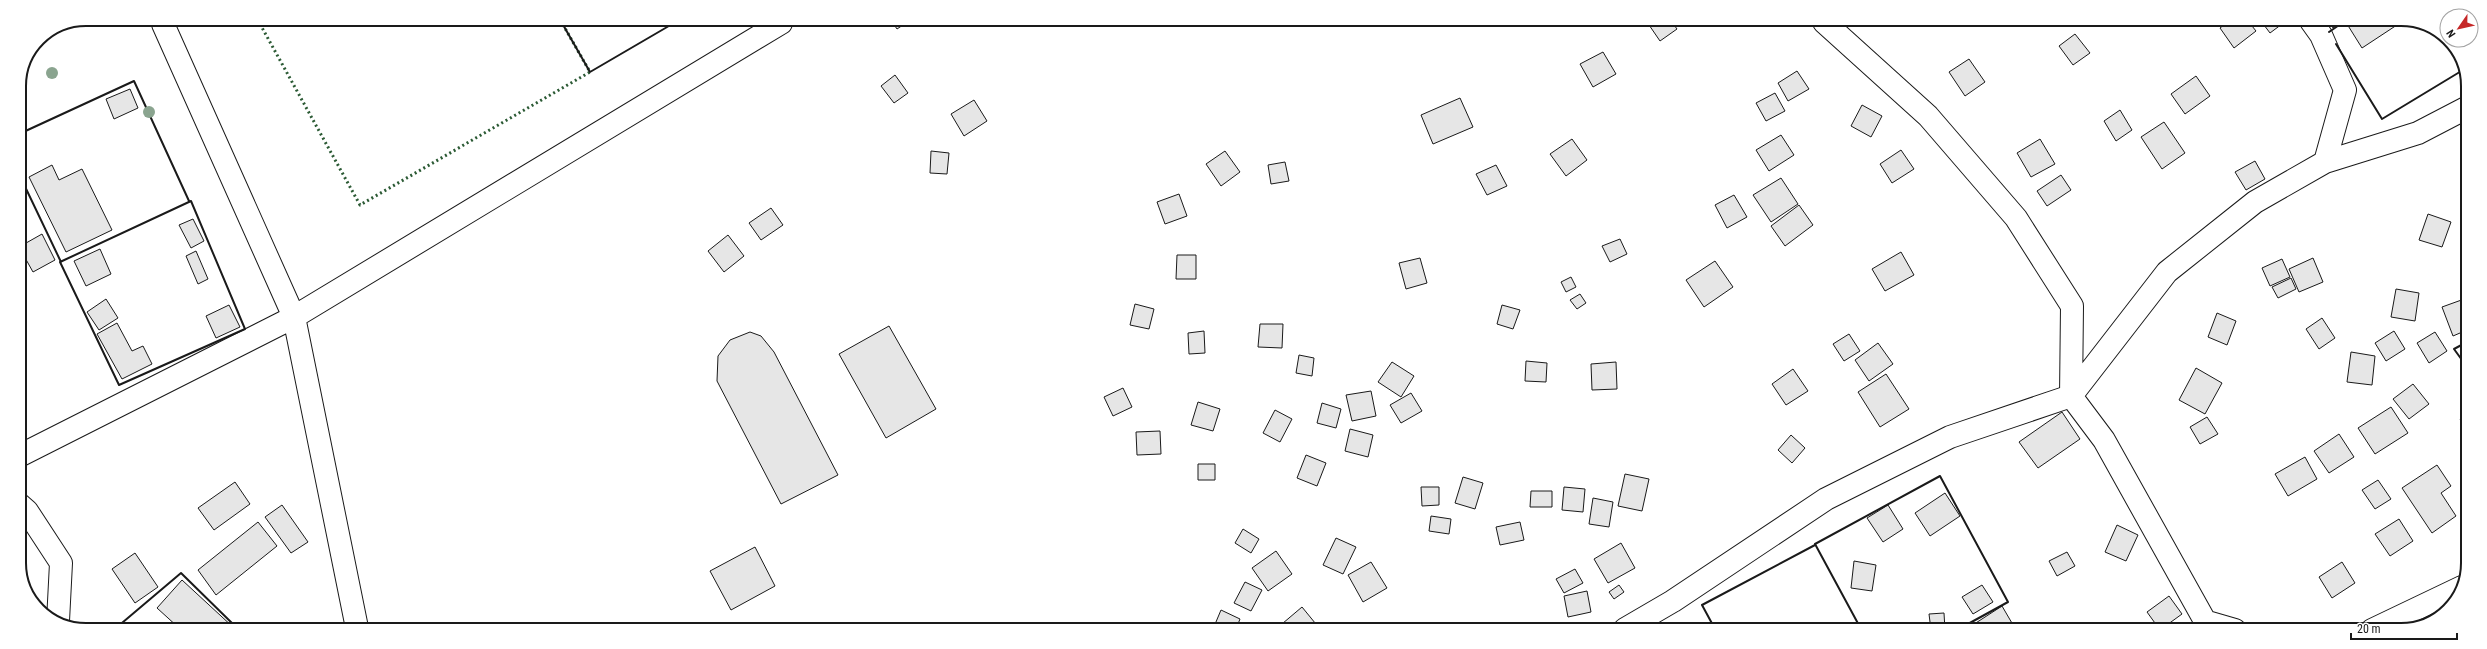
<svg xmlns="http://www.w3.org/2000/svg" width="2487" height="649" font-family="'Roboto Condensed',sans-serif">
	<rect width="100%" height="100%" fill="#fff"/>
	<!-- building -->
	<path fill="#e6e6e6" stroke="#1a1a1a" d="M2229,21H2248L2256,31L2234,48L2220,28Z
		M2261,21H2286L2270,33Z
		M2329,21H2342L2333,28Z
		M2351,21H2403L2362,48L2347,24Z
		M1647,22H1672L1677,29L1660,41Z
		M893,23H906L897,29Z
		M2075,34L2090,53L2073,65L2059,46Z
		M1603,52L1616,74L1593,87L1580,64Z
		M1969,59L1985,82L1965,96L1949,72Z
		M1797,71L1809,89L1788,101L1778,83Z
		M895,75L908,93L894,103L881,86Z
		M2196,76L2210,96L2185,114L2171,94Z
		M130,89L138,108L114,119L106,99Z
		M1775,93L1785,111L1766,121L1756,103Z
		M1460,98L1473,127L1433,144L1421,115Z
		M974,100L987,121L964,136L951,114Z
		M1862,105L1882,116L1871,137L1851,126Z
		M2120,110L2132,130L2116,141L2104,121Z
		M2164,122L2185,153L2162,169L2141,137Z
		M1781,135L1794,155L1769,171L1756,150Z
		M1572,139L1587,160L1566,176L1550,154Z
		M2040,139L2055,164L2031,177L2017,153Z
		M1901,150L1914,169L1892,183L1880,164Z
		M931,151L949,153L947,174L930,173Z
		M1225,151L1240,172L1221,186L1206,164Z
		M2255,161L2265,179L2246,190L2235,172Z
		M1285,162L1289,181L1271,184L1268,165Z
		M52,165L59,180L82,169L112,230L66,252L29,177Z
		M1496,165L1507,186L1487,195L1476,174Z
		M2061,175L2071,190L2047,206L2037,191Z
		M1781,178L1798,204L1771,222L1753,195Z
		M1179,194L1187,216L1165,224L1157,202Z
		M1734,195L1747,217L1727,228L1715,205Z
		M1799,205L1813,225L1785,246L1771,226Z
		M771,208L783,225L761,240L749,223Z
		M2428,214L2451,222L2442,247L2419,240Z
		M193,219L204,241L191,248L179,225Z
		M42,234L55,260L33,272L19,247Z
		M728,235L744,256L724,272L708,251Z
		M1620,239L1627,254L1610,262L1602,246Z
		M100,249L111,274L86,286L74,261Z
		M196,251L208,279L198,284L186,256Z
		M1901,252L1914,275L1885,291L1872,269Z
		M1177,255H1196V279H1176Z
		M1420,258L1427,283L1406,289L1399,263Z
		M2313,258L2323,282L2299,292L2289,269Z
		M2282,259L2290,277L2270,286L2262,268Z
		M1715,261L1733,287L1704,307L1686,280Z
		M1571,277L1576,287L1566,292L1561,282Z
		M2291,278L2296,289L2278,298L2272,287Z
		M2396,289L2419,293L2415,321L2391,317Z
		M1580,294L1586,303L1577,309L1570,300Z
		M2467,298V330L2453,336L2442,307Z
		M106,299L118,318L99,330L87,312Z
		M1135,304L1154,309L1149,329L1130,325Z
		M229,305L240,327L216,338L206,316Z
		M1502,305L1520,310L1513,329L1497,324Z
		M2217,313L2236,321L2227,345L2208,337Z
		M2322,318L2335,338L2319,349L2306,329Z
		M117,323L132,351L143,346L152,364L122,379L97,334Z
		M1260,324H1283L1282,348L1258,347Z
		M889,326L936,409L886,438L839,354Z
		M1204,331L1205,353L1189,354L1188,333Z
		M2394,331L2405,349L2386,361L2375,343Z
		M750,332L761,336L774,352L838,475L781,504L717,381L718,356L730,340Z
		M2435,332L2447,351L2429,363L2417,343Z
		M1849,334L1860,351L1844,361L1833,344Z
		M1878,343L1893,364L1869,381L1855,360Z
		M2351,352L2375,356L2372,385L2347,382Z
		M1299,355L1314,358L1312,376L1296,373Z
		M1526,361L1547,363L1546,382L1525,381Z
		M1392,362L1414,376L1401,397L1378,382Z
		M1616,362L1617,389L1592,390L1591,364Z
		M2196,368L2222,383L2205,414L2179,400Z
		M1793,369L1808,391L1786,405L1772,384Z
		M1886,374L1909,409L1880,427L1858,392Z
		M2413,384L2429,404L2409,419L2393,399Z
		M1123,388L1132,407L1113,416L1104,397Z
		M1371,391L1376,416L1352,421L1346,395Z
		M1411,393L1422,411L1401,423L1390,405Z
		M1198,402L1220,409L1213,431L1191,425Z
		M1322,403L1341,409L1336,428L1317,423Z
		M2391,407L2408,433L2375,454L2358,428Z
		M1275,410L1292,419L1280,442L1263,433Z
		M2062,412L2080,439L2038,468L2019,442Z
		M2466,414V428L2460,419Z
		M2207,417L2218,434L2200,444L2190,427Z
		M1350,429L1373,435L1368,457L1345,451Z
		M1160,431L1161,454L1137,455L1136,432Z
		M2339,434L2354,457L2329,473L2314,451Z
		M1791,435L1805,448L1792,463L1778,450Z
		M1306,455L1326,463L1317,486L1297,478Z
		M2305,457L2317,479L2288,496L2275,474Z
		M1198,464H1215V480H1198Z
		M2437,465L2451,486L2441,493L2456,516L2432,533L2402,488Z
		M1625,474L1649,479L1642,511L1618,506Z
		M1463,477L1483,483L1475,509L1455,503Z
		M2378,480L2391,499L2375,509L2362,490Z
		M235,482L250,504L214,530L198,508Z
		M1421,487H1439V505L1422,506Z
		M1564,487L1585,489L1583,512L1562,510Z
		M1531,491H1552V507H1530Z
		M1945,493L1960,516L1930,536L1915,513Z
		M1593,498L1613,502L1609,527L1589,524Z
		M282,505L308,542L291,553L265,517Z
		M1888,505L1903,529L1883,542L1867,518Z
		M1431,516L1451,519L1449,534L1429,531Z
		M2399,519L2413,541L2390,556L2375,534Z
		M258,522L277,546L216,595L198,570Z
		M1520,522L1524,540L1500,545L1496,527Z
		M2117,525L2138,535L2126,561L2105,552Z
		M1243,529L1259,539L1251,553L1235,543Z
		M1336,538L1356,547L1343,574L1323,565Z
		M1621,543L1635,568L1608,583L1594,559Z
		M755,547L775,586L731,610L710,571Z
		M1276,551L1292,574L1268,591L1252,568Z
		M2067,552L2075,566L2057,576L2049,561Z
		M135,553L158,587L135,603L112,569Z
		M1854,561L1876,565L1872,591L1851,588Z
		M1371,562L1387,588L1363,602L1348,575Z
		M2342,562L2355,583L2332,598L2319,577Z
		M1575,569L1583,583L1564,593L1556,579Z
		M182,580L234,628H179L157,608Z
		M1245,582L1262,590L1251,611L1234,603Z
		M1619,585L1624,592L1614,599L1609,592Z
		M1982,585L1993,602L1973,614L1962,597Z
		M1587,591L1591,612L1568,617L1564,596Z
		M2169,596L2182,614L2160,630L2147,612Z
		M2002,606L2016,630H1965Z
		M1302,607L1320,629H1276Z
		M1221,610L1240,619L1236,629H1213Z
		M1944,613L1945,630H1931L1929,614Z"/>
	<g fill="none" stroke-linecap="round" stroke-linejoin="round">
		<!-- minor casing -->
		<g stroke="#1a1a1a" stroke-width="24">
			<path id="minor" d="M2311,21L2321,35L2345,90L2325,162
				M1824,22L1928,116L2016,218L2072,306L2071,396L2104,440L2210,630
				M163,24L294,317L357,628
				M19,456L294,317L781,23
				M19,504L27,511L61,563L58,621
				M2204,621L2235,630
				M1625,629L1673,601L1826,499L1950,437L2071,396L2167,272L2255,202L2325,162L2418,133L2468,107
				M2372,630L2462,587"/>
		</g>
		<!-- minor -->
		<use href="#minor" stroke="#fff" stroke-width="22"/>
		<!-- hedge -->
		<path stroke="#2b5a34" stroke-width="3" stroke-dasharray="2 3" stroke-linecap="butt" d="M260,24L360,205L590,72L562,23"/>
		<!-- wall -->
		<path stroke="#1a1a1a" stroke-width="2" d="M562,23L590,72L674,23
			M2329,32L2345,21
			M2336,44L2382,119L2463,70
			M19,134L134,81L189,201
			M19,174L61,262
			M191,201L245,329L119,385L60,262Z
			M2467,367L2454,349L2467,342
			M116,628L181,573L237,628
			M1715,629L1702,605L1815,545
			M1861,629L1815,544L1940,476L2008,602L1957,630"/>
	</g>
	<!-- trees -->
	<g fill="#8aa48f">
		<circle cx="52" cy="73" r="6"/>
		<circle cx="149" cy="112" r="6"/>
	</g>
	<!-- crop -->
	<path d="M0 0H2487V649H0ZM86 26H2401A60 60 0 0 1 2461 86V563A60 60 0 0 1 2401 623H86A60 60 0 0 1 26 563V86A60 60 0 0 1 86 26Z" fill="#fff" fill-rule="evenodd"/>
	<path fill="none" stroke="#1a1a1a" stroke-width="2" d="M86 26H2401A60 60 0 0 1 2461 86V563A60 60 0 0 1 2401 623H86A60 60 0 0 1 26 563V86A60 60 0 0 1 86 26Z"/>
	<!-- north arrow -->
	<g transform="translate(2459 28) rotate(236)"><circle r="19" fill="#ffffff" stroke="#a3a3a3"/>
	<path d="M0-3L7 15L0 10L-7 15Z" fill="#c62828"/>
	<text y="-6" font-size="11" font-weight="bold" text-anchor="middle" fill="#1a1a1a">N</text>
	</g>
	<!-- scale -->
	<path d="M2351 633v6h106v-6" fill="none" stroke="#1a1a1a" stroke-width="2"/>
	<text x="2357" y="633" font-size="12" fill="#1a1a1a" stroke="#ffffff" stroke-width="3" paint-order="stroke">20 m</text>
</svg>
